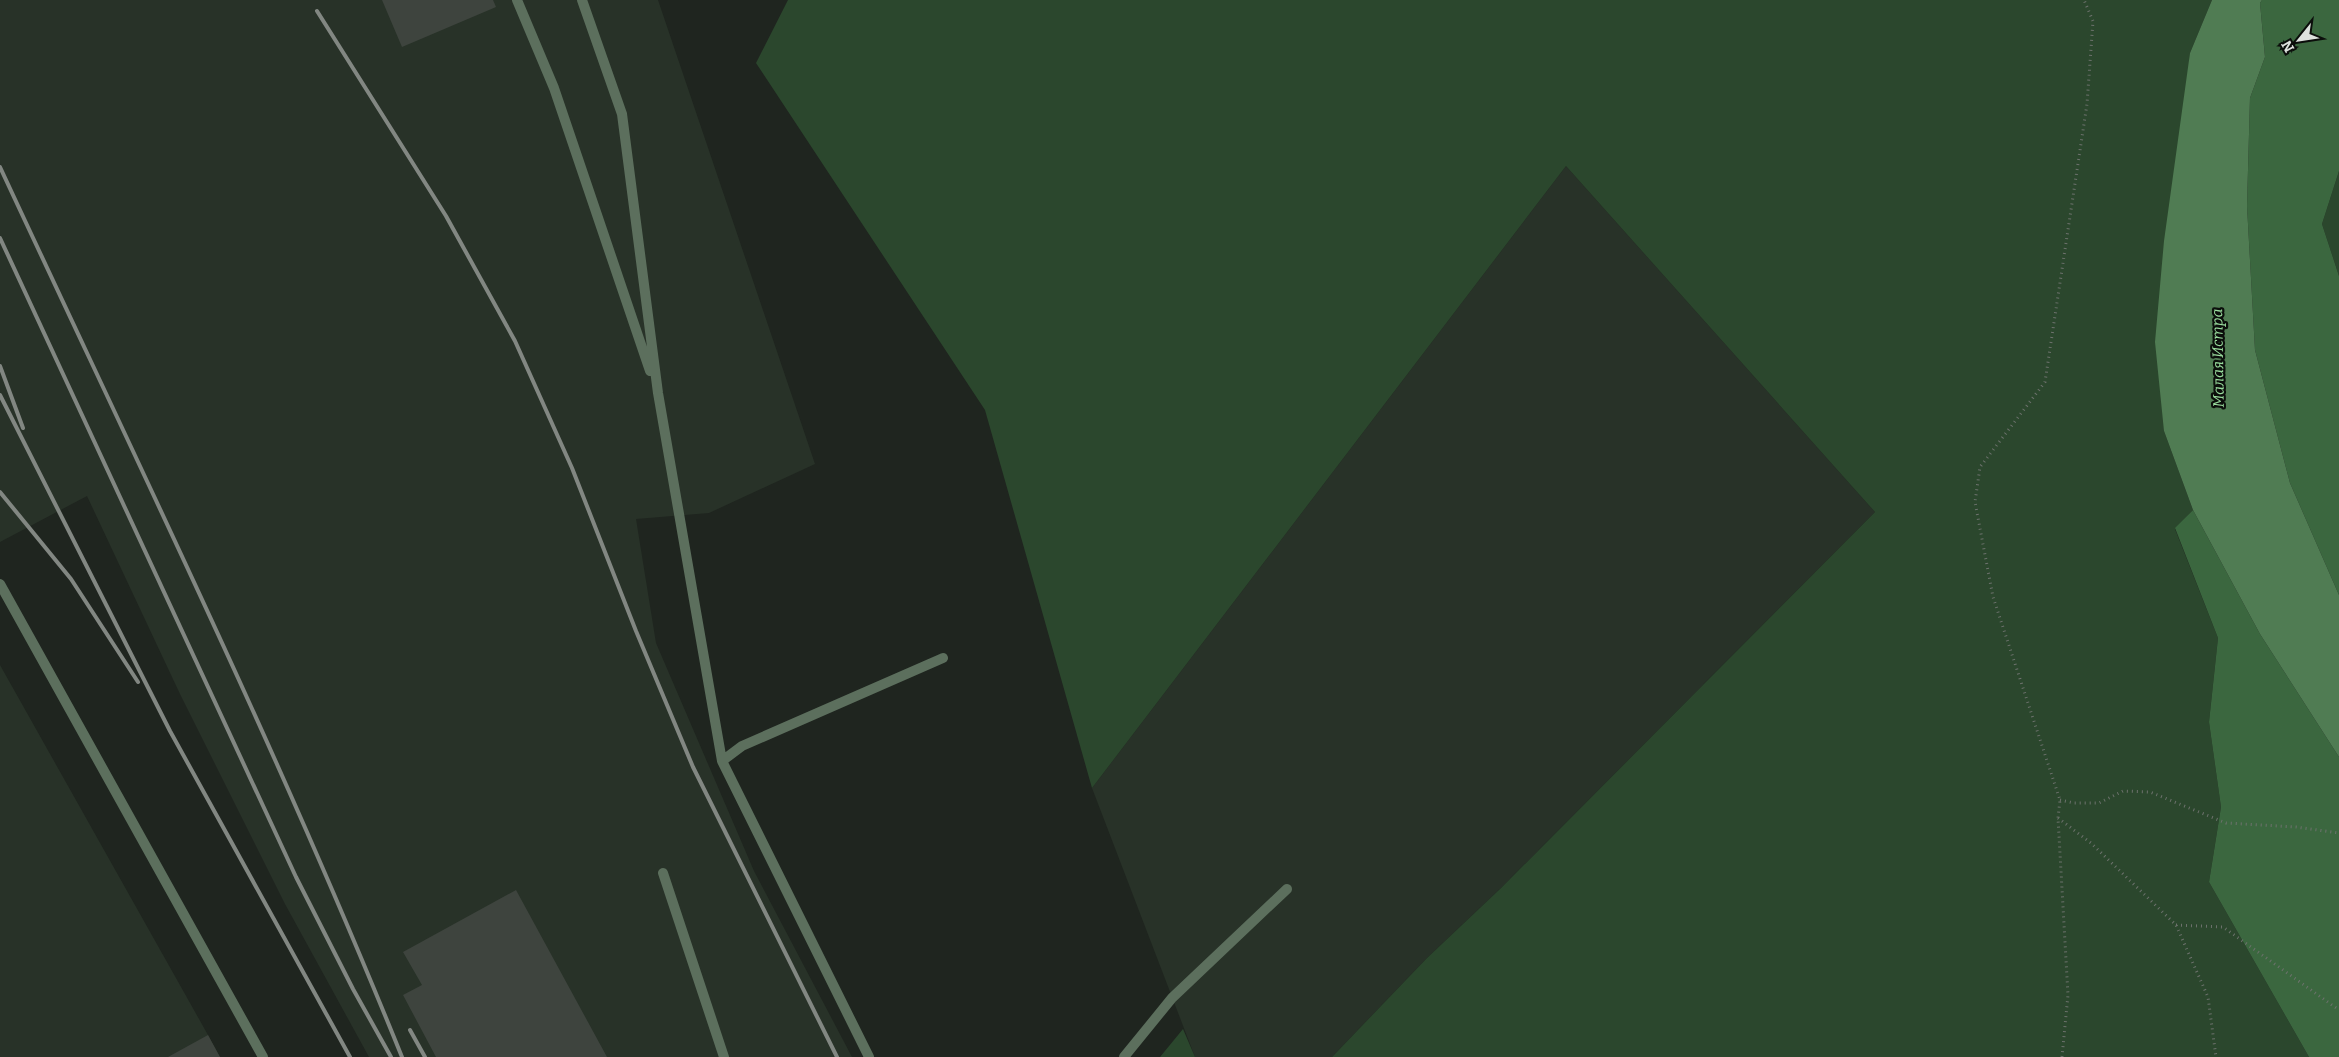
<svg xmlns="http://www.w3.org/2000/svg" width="2339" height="1057" font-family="Bitter,serif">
	<rect width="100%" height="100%" fill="#1f251f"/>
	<!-- built -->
	<path fill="#283228" d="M0,0H658L815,464L709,513L636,519L656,643L754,871L852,1057H369L285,904L180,694L87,496L0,542Z
		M1566,166L1875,512L1501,888L1427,958L1332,1057H1195L1092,788Z
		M0,665L208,1035L220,1057H0Z"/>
	<!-- green -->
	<path fill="#2b472d" d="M788,0H2212L2190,53L2164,431L2193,510L2175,529L2218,638L2209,722L2221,807L2209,882L2309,1057H1332L1427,958L1501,888L1875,512L1566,166L1092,788L985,410L756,63Z
		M2339,171V276L2322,224Z
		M1183,1029L1195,1057H1160Z"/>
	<!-- forest -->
	<path fill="#3b673f" d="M2262,0H2339V171L2322,224L2339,276V595L2290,483L2255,350L2247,206L2250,98L2265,57L2260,3Z
		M2193,510L2260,634L2339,757V1057H2309L2209,882L2221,807L2209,722L2218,638L2175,528Z"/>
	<!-- water -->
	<path fill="#507c53" d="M2212,0H2262L2260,3L2265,57L2250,98L2247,206L2255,350L2290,483L2339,595V757L2260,634L2193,510L2164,431L2155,342L2164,241L2190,53Z"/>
	<!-- building -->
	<path fill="#3e443e" d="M382,0H493L496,7L402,47Z
		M516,890L607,1057H436L403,995L422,985L403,952Z
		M208,1035L220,1057H168Z"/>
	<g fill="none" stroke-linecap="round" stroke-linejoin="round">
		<!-- path -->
		<path stroke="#6d726d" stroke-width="3" stroke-dasharray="1 4" stroke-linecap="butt" d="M2060,800L2074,803H2099L2123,791L2150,792L2226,823L2296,827L2339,833
			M2058,818L2091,843L2176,925L2208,997L2216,1057
			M2176,925L2223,927L2339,1010
			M2062,1057L2068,995L2058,818L2060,800L1993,597L1975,502L1980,467L2045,382L2087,104L2093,21L2084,0"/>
		<!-- service -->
		<path stroke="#5c6f5d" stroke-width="10" d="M517,0L554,88L650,371
			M582,0L622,114L658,393L722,761L869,1057
			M0,584L263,1057
			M722,761L742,746L943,658
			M663,873L724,1057
			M1124,1057L1172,998L1287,889"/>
		<!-- rail -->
		<path stroke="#828782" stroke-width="4" d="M317,11L446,216L515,341L572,468L636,631L693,767L837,1057
			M0,167C137,462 280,755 402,1057
			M0,238L296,877L353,989L391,1057
			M0,366L23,428
			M0,395L170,731L350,1057
			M0,492L71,579L138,682
			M410,1030L425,1057"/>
	</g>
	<g text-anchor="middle" stroke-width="4.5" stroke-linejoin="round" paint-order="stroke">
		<!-- water labels -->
		<g font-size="15" font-style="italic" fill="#99dc9d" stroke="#0b0e0b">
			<text transform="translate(2218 358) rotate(-91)" y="5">Малая Истра</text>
		</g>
	</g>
	<!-- north arrow -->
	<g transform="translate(2299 40) rotate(240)" stroke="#0b0e0b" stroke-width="4" paint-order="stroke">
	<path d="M0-4L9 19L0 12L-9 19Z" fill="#dee2de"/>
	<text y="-8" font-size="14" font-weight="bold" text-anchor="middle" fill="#dee2de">N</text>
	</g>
</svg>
